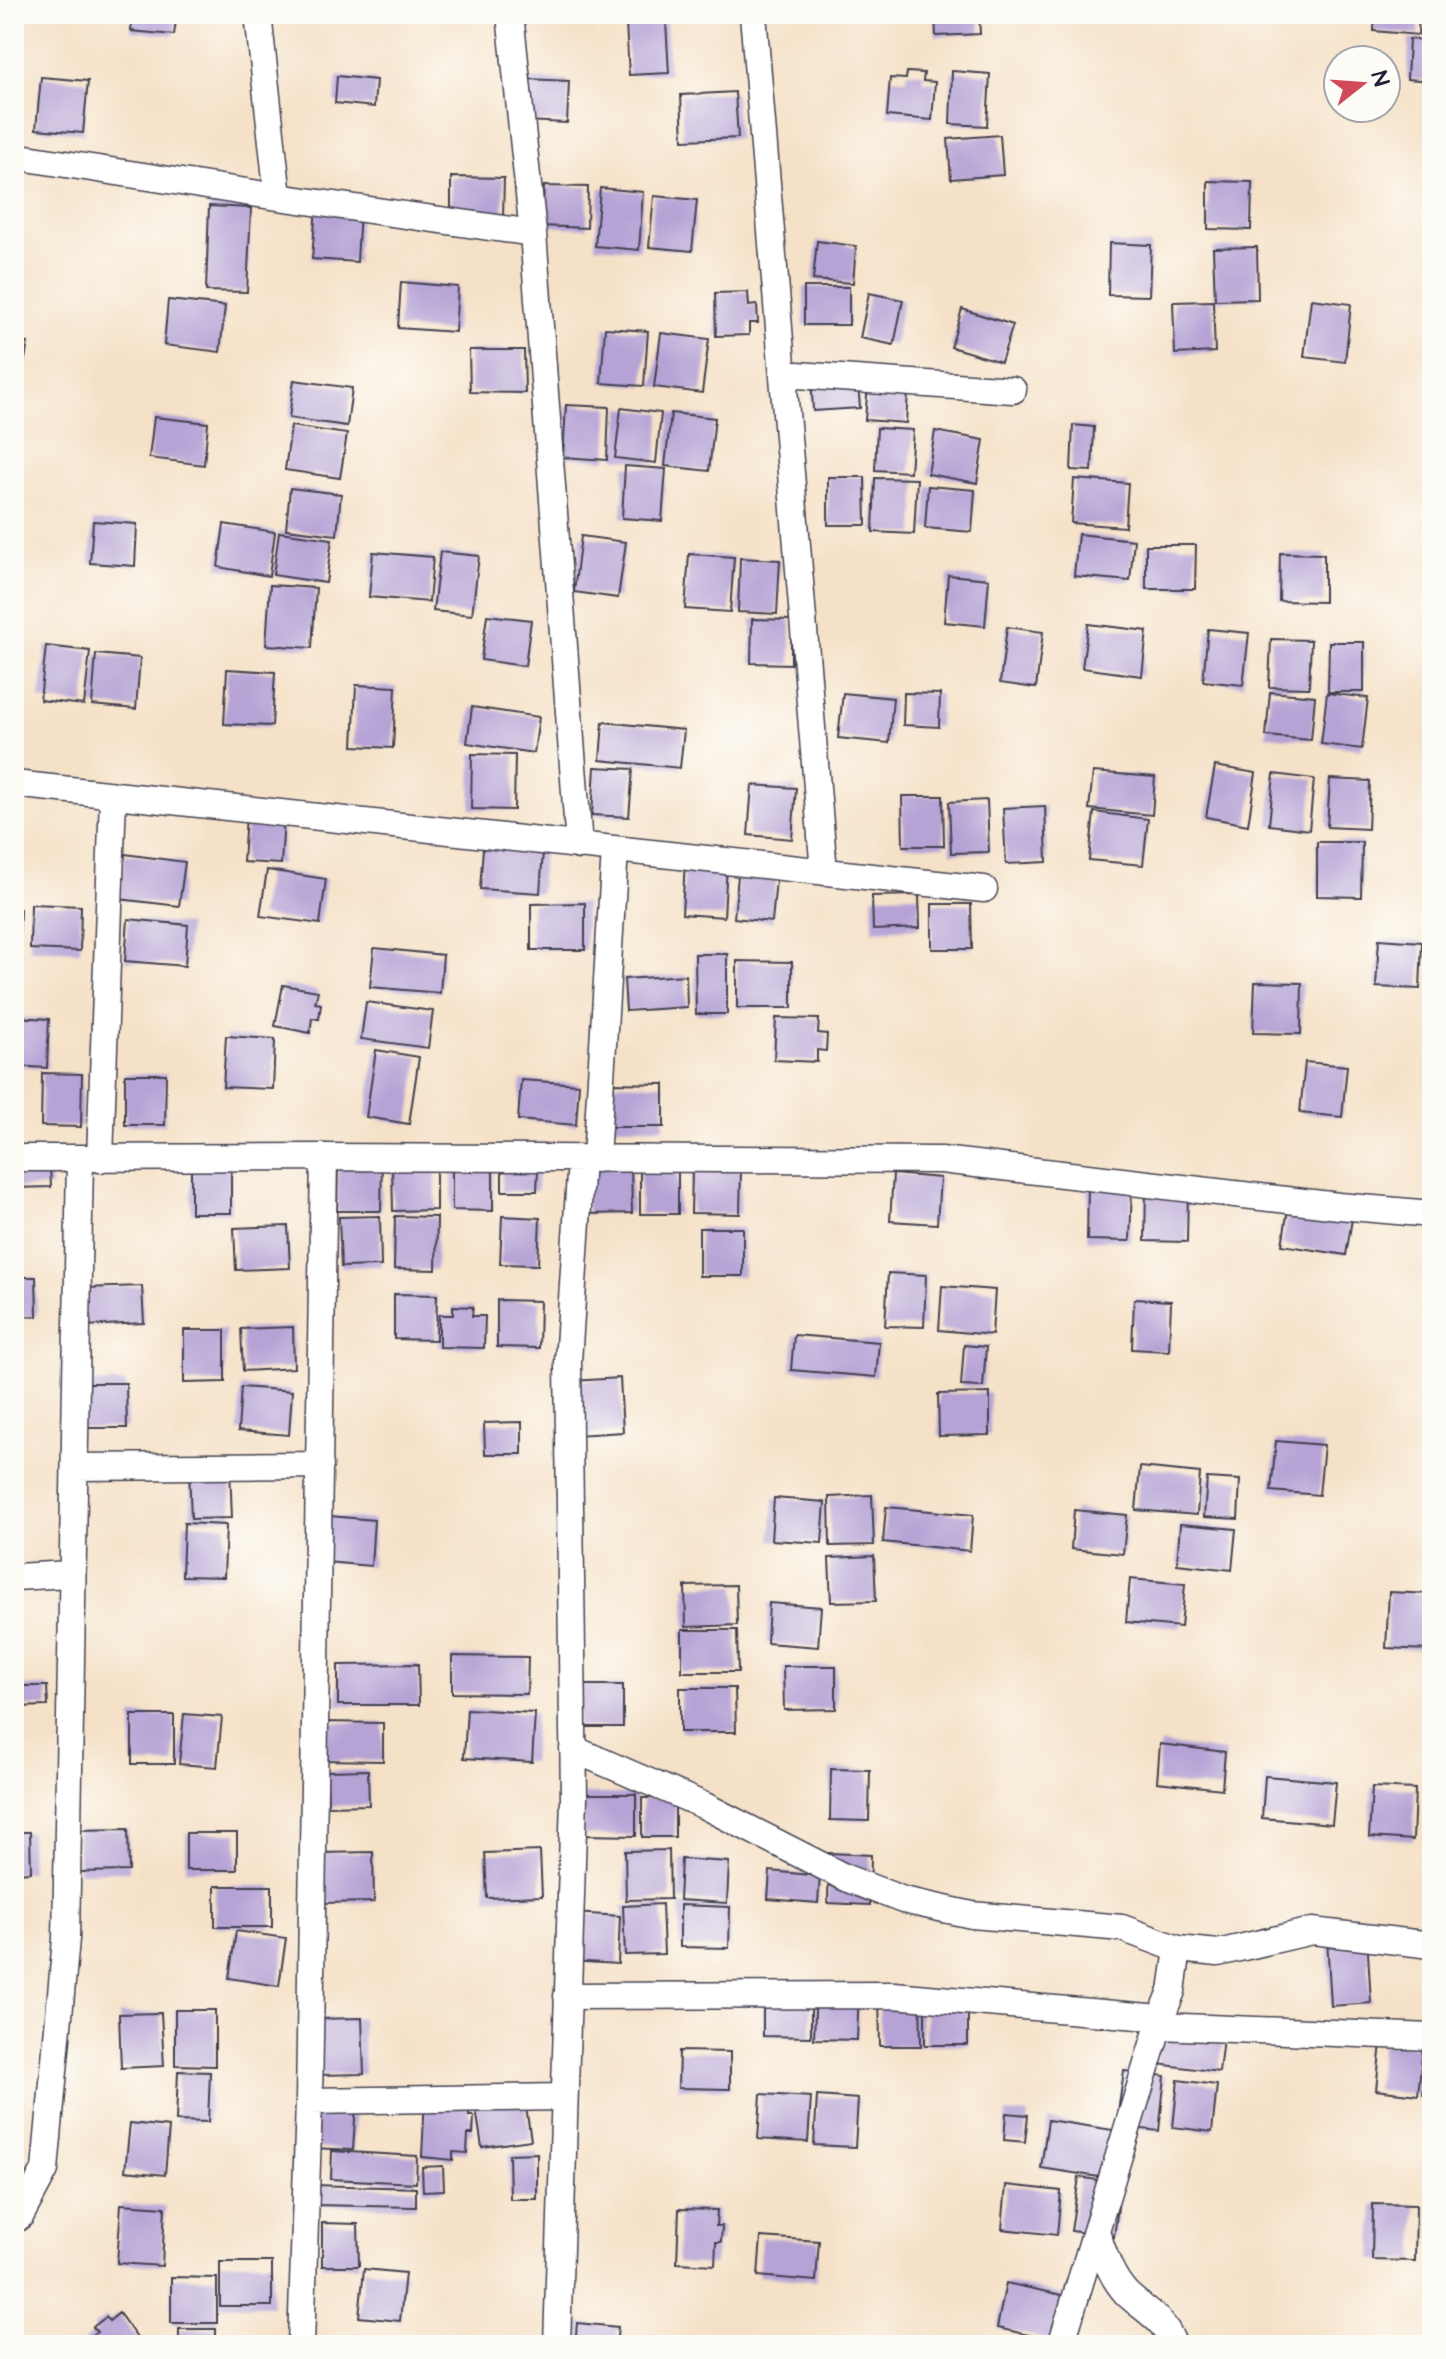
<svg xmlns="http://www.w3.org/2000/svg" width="1446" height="2359" font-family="'Architects Daughter',sans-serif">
	<rect width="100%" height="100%" fill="#fdfcf7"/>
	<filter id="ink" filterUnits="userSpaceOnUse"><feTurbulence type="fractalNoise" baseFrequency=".0125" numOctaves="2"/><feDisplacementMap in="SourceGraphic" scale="16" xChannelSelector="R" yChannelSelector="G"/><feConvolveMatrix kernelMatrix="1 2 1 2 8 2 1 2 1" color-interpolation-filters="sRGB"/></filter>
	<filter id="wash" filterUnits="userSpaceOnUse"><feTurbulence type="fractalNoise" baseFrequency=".006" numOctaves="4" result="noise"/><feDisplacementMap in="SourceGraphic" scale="32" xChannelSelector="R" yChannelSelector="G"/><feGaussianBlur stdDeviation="1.8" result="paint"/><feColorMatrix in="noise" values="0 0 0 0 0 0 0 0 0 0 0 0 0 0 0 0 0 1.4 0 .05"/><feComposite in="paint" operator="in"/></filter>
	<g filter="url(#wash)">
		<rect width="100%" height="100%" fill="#f5e1c7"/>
		<g id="blocks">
			<!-- building -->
			<path fill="#b5a3d5" d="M133,14H177L174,35L131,31Z
				M586,14H621V26H586Z
				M935,14H979L980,34L936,36Z
				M1375,14H1419L1418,35L1374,31Z
				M666,22L669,73L629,75L626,24Z
				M1409,39L1432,41V81L1407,79Z
				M952,71L990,74L987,126L950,124Z
				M907,72L924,73L923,81L935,82L932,120L887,116L890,78L906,79Z
				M337,76L376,80L374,107L335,103Z
				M41,77L88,81L83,133L36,129Z
				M527,79L569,81L567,123L525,121Z
				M735,92L738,138L683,140L681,95Z
				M1000,135L1003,175L951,179L948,139Z
				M451,177L504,178L503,218L451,217Z
				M1208,181L1252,182L1251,230L1208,229Z
				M544,186L588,187L587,228L542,226Z
				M600,188L643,192L639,250L595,246Z
				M654,196L697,200L692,251L649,247Z
				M209,206L251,208L247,292L206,291Z
				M316,207L360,210L357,262L312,259Z
				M817,241L856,246L853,283L813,280Z
				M1109,243L1151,245L1149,296L1108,295Z
				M1257,247L1258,299L1215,300L1213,248Z
				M401,282L458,287L455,332L398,328Z
				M804,287H849V325H804Z
				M748,292L749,306L757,305L758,323H749V335L716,336L715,293Z
				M869,293L903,300L894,345L860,338Z
				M1311,299L1351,304L1345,362L1304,357Z
				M168,300L225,306L220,352L164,345Z
				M1213,301L1215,352L1175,354L1173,302Z
				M962,309L1013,325L1001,362L951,347Z
				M605,328L648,331L644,386L601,383Z
				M661,333L709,339L702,393L654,387Z
				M14,340L28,343L20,385L14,383Z
				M469,350H524L525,393L470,392Z
				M857,370L860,408L813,411L811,373Z
				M869,371L909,375L906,423L865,420Z
				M294,380L352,388L347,426L289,418Z
				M566,405L609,407L607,460L563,457Z
				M621,408L661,413L656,463L615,458Z
				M671,413L715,418L709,471L665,466Z
				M154,417L208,423L204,465L149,458Z
				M1073,425L1094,427L1092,471L1071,470Z
				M291,426L347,434L340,478L285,470Z
				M877,428L913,430L910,472L875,470Z
				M935,431L984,440L977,483L928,474Z
				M625,466L666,469L662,521L622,518Z
				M828,477H865L866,525H828Z
				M875,478L917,479L914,534L873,532Z
				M1074,479L1128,483L1125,527L1071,523Z
				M928,486L975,490L972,532L925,528Z
				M290,488L341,494L337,535L286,529Z
				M93,521L137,524L135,566L90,563Z
				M224,524L275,532L269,576L218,567Z
				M279,532L332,539L326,583L273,575Z
				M1078,534L1134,540L1130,581L1074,576Z
				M581,536L626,542L618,598L574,592Z
				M1146,545H1196L1195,589H1146Z
				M373,552L433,557L429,602L369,597Z
				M440,552L479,556L472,615L433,611Z
				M1280,553L1324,554V602L1279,601Z
				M689,554L734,557L730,612L685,609Z
				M740,558L780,560L777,614L738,612Z
				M948,575L989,579L985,626L944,622Z
				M270,585L316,588L312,648L266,645Z
				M487,615L531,620L525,666L481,660Z
				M752,619L791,620V664L751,663Z
				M1088,624L1147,631L1142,676L1082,668Z
				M1007,627L1043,632L1036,688L1000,683Z
				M1208,629L1249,633L1243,685L1203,681Z
				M14,639L21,640L16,670H14Z
				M1271,639L1311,640L1309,688L1269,687Z
				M1329,642H1364V692H1328Z
				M46,646L90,651L84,705L40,700Z
				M96,654L140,658L136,709L92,705Z
				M227,669L275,672L272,726L224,724Z
				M356,685L396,687L393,748L353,746Z
				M1270,692L1315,696L1311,740L1266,736Z
				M843,693L893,698L889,743L838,738Z
				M904,693L940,694L939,727L903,725Z
				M1327,693L1368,698L1362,749L1321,744Z
				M472,707L539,717L534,753L467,743Z
				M603,722L684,730L680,768L600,760Z
				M472,754L515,755L514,810L471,809Z
				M1215,766L1256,773L1248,825L1206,817Z
				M595,767L633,769L629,817L592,815Z
				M1093,772L1155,777L1152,815L1089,809Z
				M1274,774L1314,779L1309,830L1269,825Z
				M1330,779L1370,781L1368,829L1327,827Z
				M752,785L796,788L792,839L748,835Z
				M14,790H18L17,846H14Z
				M902,796H943L944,846H903Z
				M987,800L989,852L951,853L949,802Z
				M1045,806L1047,862L1006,864L1003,808Z
				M1094,812L1148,819L1143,865L1089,860Z
				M246,815L284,818L281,864L243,862Z
				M1317,842H1362L1361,897L1317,896Z
				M483,848L543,851L540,893L480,889Z
				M125,854L185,862L179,906L119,899Z
				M685,861L727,864L724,917L682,914Z
				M739,865L777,869L772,922L734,918Z
				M267,870L326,879L320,924L260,916Z
				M919,895L920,928L873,930L872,896Z
				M585,903V950H531V904Z
				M31,904L81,906L80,951L30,949Z
				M932,904H971L972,949H932Z
				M14,908L20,909L18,961H14Z
				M128,919L188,925L185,966L125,961Z
				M1379,939L1422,942L1420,989L1376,987Z
				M374,948L443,955L440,993L370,987Z
				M695,954H727V1014H696Z
				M737,961L792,962V1008H737Z
				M686,975L687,1007L626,1011L624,979Z
				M1255,982L1302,983L1301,1034L1253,1033Z
				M283,985L318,991L315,1003L321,1004L319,1019L312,1018L310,1033L275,1026Z
				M366,1002L433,1011L428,1048L361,1039Z
				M14,1017L49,1019L47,1068L14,1066Z
				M776,1018L819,1019L818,1033L827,1034L826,1051L817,1050V1062L774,1060Z
				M226,1036L275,1039L273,1089L223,1087Z
				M376,1050L419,1057L409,1124L366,1117Z
				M1305,1062L1347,1066L1342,1117L1300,1113Z
				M42,1073L82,1074L81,1127L41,1126Z
				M125,1074H166L165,1125H125Z
				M521,1080L579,1084L576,1125L518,1120Z
				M610,1083L664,1084V1127H609Z
				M338,1160L382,1161L381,1211H337Z
				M631,1160L632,1213L587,1214L586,1161Z
				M191,1162H231V1213H191Z
				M452,1162H493V1211L452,1210Z
				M640,1162H678V1214H640Z
				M50,1164L51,1187L14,1188V1165Z
				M436,1166V1210L393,1211L392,1167Z
				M502,1168L538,1169L537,1191H502Z
				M692,1170H741L740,1214L691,1213Z
				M893,1174L940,1178L937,1224L890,1221Z
				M1088,1187H1132L1130,1241L1087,1240Z
				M1146,1189L1188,1190L1187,1242L1145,1241Z
				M1288,1209L1352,1219L1346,1255L1282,1245Z
				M380,1216L381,1266L341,1267L339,1217Z
				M395,1216L437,1217L436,1270L394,1269Z
				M502,1216L540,1218L538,1265L500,1264Z
				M288,1226L290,1268L236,1270L234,1228Z
				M699,1228H743V1276H699Z
				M888,1273L926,1275L924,1327L885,1326Z
				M14,1277H36L37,1316L14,1317Z
				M142,1286L144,1323L84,1326L83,1288Z
				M942,1286L995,1290L992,1335L939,1330Z
				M394,1294L437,1295L436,1340L394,1339Z
				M1134,1299L1171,1301L1169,1351L1132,1349Z
				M497,1300L540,1301L539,1348L497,1347Z
				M453,1306L473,1307L472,1316H485L484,1348L439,1347V1315H453Z
				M293,1327L294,1368L243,1371L241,1329Z
				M184,1330H225V1382L184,1383Z
				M14,1331H21V1379H14Z
				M794,1335L879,1342L876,1377L791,1370Z
				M964,1345L986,1347L983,1387L961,1386Z
				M620,1378L623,1432L576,1435L572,1381Z
				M77,1383H126L127,1428H77Z
				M241,1387L292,1391L289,1435L238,1431Z
				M990,1393V1435L939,1436L938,1394Z
				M522,1422V1454H485L484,1423Z
				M1276,1441L1324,1445L1319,1495L1271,1491Z
				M1140,1467L1200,1473L1197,1515L1136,1510Z
				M230,1468L232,1518L191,1519L189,1469Z
				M1207,1478L1240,1480L1238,1519L1204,1517Z
				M872,1495L874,1545L830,1546L829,1497Z
				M774,1498L825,1502L822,1543L771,1540Z
				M886,1507L973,1515L970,1551L883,1542Z
				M1074,1510L1127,1515L1123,1554L1071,1549Z
				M330,1516L374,1520L371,1566L326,1562Z
				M184,1523L226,1525L224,1577L182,1576Z
				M1180,1524L1236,1529L1232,1570L1177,1564Z
				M874,1556L876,1601L831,1602L829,1558Z
				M1130,1579L1185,1584L1181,1627L1126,1622Z
				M736,1585L737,1625L686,1627L685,1586Z
				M1389,1592L1431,1594L1428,1650L1386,1648Z
				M769,1603L821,1607L818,1647L767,1643Z
				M682,1630H737L738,1672H682Z
				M452,1656L528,1657L527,1694L452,1693Z
				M418,1664L419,1705H338V1665Z
				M783,1666H836V1709L784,1710Z
				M578,1685H623V1727H578Z
				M14,1686H47L48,1706L14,1707Z
				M680,1688H735L736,1732H680Z
				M467,1709L535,1713L532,1762L464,1758Z
				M184,1714L222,1717L217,1767L179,1764Z
				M132,1715H174V1764H132Z
				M322,1722L383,1723V1761L322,1760Z
				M1160,1744L1225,1752L1222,1789L1157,1782Z
				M831,1769L870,1770L869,1821L830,1820Z
				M368,1770L369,1805L328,1806L327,1771Z
				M1265,1776L1336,1782L1332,1824L1262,1818Z
				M1372,1787L1415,1789L1413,1840L1369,1837Z
				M583,1794H636V1836L583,1835Z
				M642,1798H675V1837H642Z
				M128,1829L129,1871L78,1872V1830Z
				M14,1832H30L31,1872L14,1873Z
				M186,1833H237V1870H186Z
				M669,1850L670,1899L626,1900L625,1851Z
				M540,1851L542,1896L487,1898L485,1853Z
				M373,1852L374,1902L321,1903L320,1853Z
				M829,1853L871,1855L870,1905L828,1903Z
				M681,1859L729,1862L727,1903L679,1900Z
				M770,1871L820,1876L818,1903L768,1899Z
				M215,1886H272V1927H215Z
				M662,1904L664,1954L625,1955L623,1906Z
				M680,1905L730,1907L729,1948L680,1947Z
				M573,1913L620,1916L618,1964L570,1961Z
				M236,1931L286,1938L279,1986L229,1978Z
				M1367,1935L1371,2003L1331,2006L1327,1938Z
				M816,1987L859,1988L857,2040L814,2039Z
				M879,1992H920L921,2046H880Z
				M925,1995H968V2045H925Z
				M763,1997H811V2037L763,2036Z
				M175,2010H215V2066L175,2065Z
				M161,2013L164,2066L121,2068L119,2014Z
				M362,2018L364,2074L317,2075L315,2019Z
				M1161,2030L1223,2038L1219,2072L1157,2064Z
				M1381,2043L1423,2047L1418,2095L1376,2090Z
				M1428,2047L1432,2048V2095H1423Z
				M679,2051L730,2052V2089L678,2088Z
				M178,2071L210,2072L208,2122L176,2121Z
				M1124,2071L1165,2076L1159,2131L1116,2126Z
				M1178,2080L1217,2085L1212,2132L1173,2127Z
				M524,2094L531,2140L482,2147L475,2102Z
				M761,2094L811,2097L808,2142L758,2139Z
				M817,2096L858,2099L855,2147L814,2145Z
				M425,2097L470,2100L469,2116H474L473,2134H468L467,2153L453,2152V2160L422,2157Z
				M315,2101L356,2103L353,2150L312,2148Z
				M1006,2113L1028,2115L1025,2142L1004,2140Z
				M1048,2120L1113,2130L1106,2178L1041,2168Z
				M130,2123L169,2127L165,2175L125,2171Z
				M332,2151L417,2156L416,2183L331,2179Z
				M537,2153V2199H510L509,2154Z
				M443,2166L444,2190L423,2191L422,2167Z
				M1079,2177L1121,2184L1114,2237L1071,2231Z
				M313,2185L416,2188V2207L313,2205Z
				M1006,2185L1061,2191L1057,2235L1002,2229Z
				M121,2204L165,2207L162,2266L117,2263Z
				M1373,2204L1416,2205L1415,2261L1372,2260Z
				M679,2209L717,2210L716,2226H722L721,2242H716L715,2265L677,2263Z
				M322,2223L358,2224L359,2266H322Z
				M761,2237L819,2241L816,2281L758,2276Z
				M220,2262H272V2306H220Z
				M364,2269L405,2273L400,2321L359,2317Z
				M171,2277L217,2278V2323H171Z
				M1006,2283L1062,2295L1052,2340L997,2328Z
				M119,2313L142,2345H89L85,2340L97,2332L93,2327L106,2317L109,2321Z
				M577,2323L618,2327L616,2345H575Z
				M179,2329H216V2345H179Z"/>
		</g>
	</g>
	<g filter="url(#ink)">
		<use href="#blocks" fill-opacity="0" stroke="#423f50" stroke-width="2"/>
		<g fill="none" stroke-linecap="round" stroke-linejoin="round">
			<!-- minor casing -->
			<g stroke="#423f50" stroke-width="29">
				<path id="minor" d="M258,14L278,197
					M510,14L533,233L579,846
					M753,14L824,872
					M14,156L278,197L533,233
					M783,374L1013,390
					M14,784L984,889
					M14,1158L324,1157L941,1160L1339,1206L1432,1214
					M100,1159L113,796
					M596,1159L615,850
					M75,1467L320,1465
					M14,1577L71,1574
					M573,1749L705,1806L846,1878L903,1900L972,1915L1122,1928L1178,1949L1218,1953L1312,1931L1432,1945
					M567,1996L894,1995L1161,2018
					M1159,2026L1432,2037
					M309,2101L564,2097
					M14,2221L21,2215L45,2170L66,1939L80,1159
					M1096,2231C1104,2254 1110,2276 1127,2294C1145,2311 1166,2320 1173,2345
					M301,2345L309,2101L324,1157
					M557,2345L574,1798L568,1362L581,1159
					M1061,2345L1161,2018L1172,1991L1178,1949"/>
			</g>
			<!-- minor -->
			<use href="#minor" stroke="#fff" stroke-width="26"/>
		</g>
	</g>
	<!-- margin -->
	<rect width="1446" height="2359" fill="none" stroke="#fdfcf7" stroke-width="48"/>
	<!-- north arrow -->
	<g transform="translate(1362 84) rotate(73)"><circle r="38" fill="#fdfcf7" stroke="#a5a5ac" stroke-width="2"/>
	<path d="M0-6L14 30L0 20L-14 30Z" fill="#d1495b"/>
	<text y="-12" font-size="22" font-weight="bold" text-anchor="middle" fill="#22223b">N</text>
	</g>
</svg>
